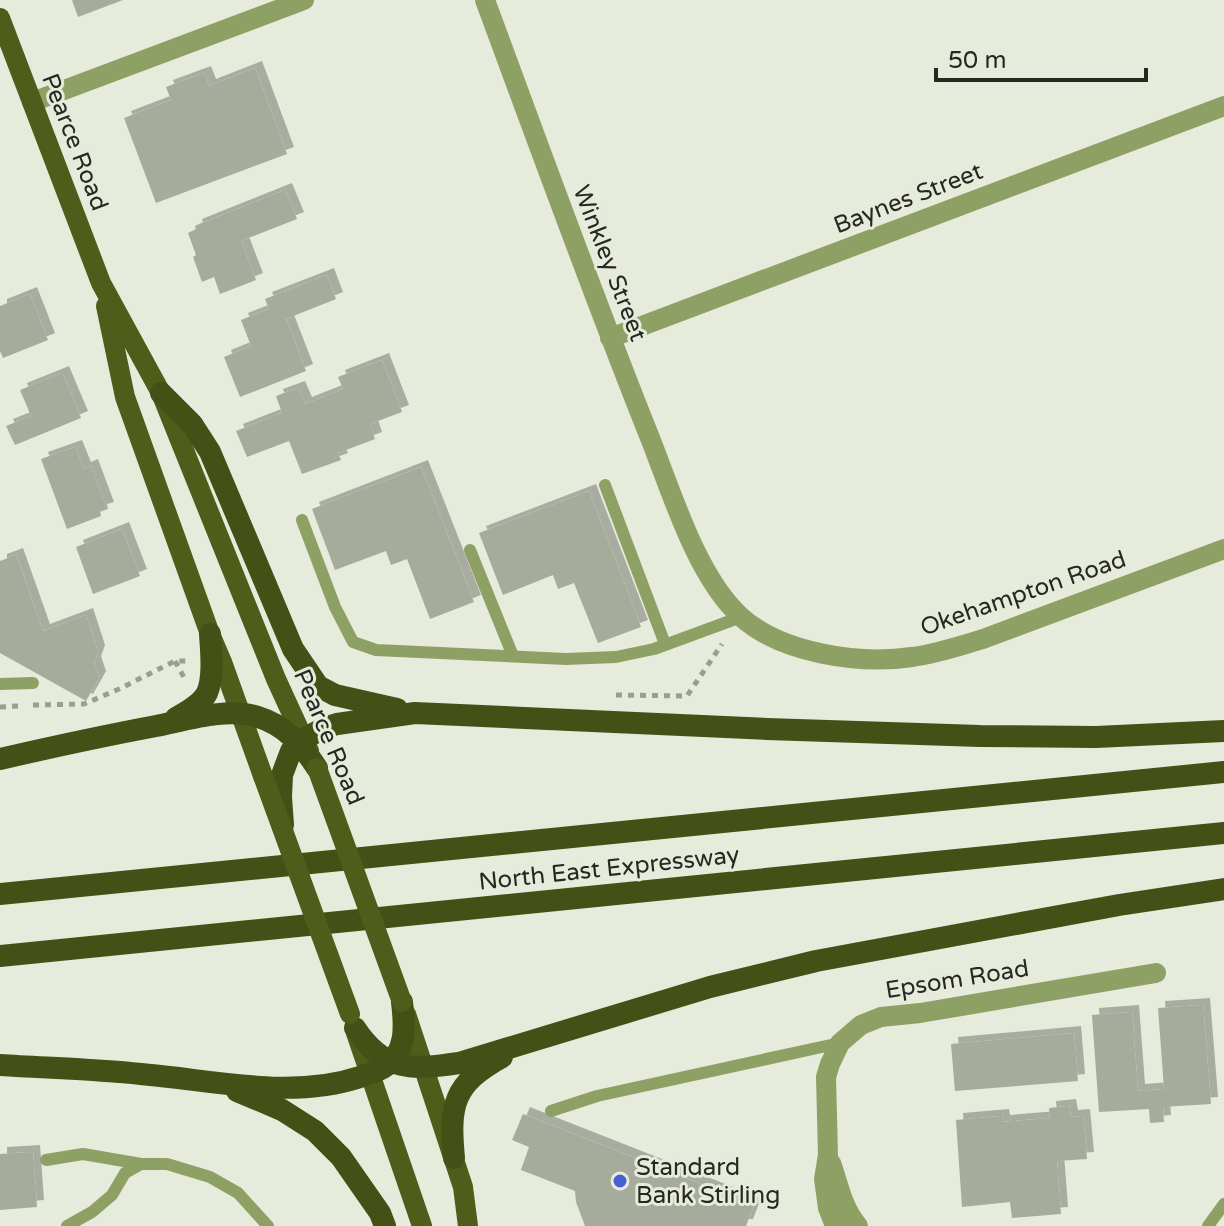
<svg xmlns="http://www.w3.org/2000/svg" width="1224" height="1226" font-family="'Varela Round',sans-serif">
	<defs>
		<filter id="shadow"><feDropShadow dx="7" dy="-7" stdDeviation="0" flood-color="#0004"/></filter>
	</defs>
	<rect width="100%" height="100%" fill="#e6ebdb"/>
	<!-- building -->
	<path fill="#a6ab9b" filter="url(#shadow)" d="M72,0H123L78,17Z
		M255,68L287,154L156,203L124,118L171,100L166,87L204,73L209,86Z
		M285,190L297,219L241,241L256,280L220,294L214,277L202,282L193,257L196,255L188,233L196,229L195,226Z
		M327,275L336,299L286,319L306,371L240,397L224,357L251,346L241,320L269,309L265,299Z
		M30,294L48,340L3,358L0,351V306Z
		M382,360L402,412L370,424L375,439L338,453L341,460L302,474L289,441L247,457L236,431L282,413L276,396L298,388L305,404L343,389L338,377Z
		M62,373L81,418L15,445L6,426L31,416L20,390Z
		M75,447L84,469L91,466L107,509L100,511L101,516L67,529L41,459Z
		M421,467L474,602L430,619L407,559L391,565L386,551L335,570L312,509Z
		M589,491L641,627L598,643L574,583L558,589L553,575L503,595L479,533Z
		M122,529L140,576L93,594L76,547Z
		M16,555L43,631L86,615L98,652L94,663L99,678L86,701L0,653V561Z
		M1203,1005L1211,1104L1163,1107L1164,1122L1150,1123L1149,1109L1099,1112L1092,1015L1132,1012L1138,1091L1164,1089L1158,1008Z
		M1074,1033L1078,1081L955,1091L951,1044Z
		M1069,1106L1071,1117L1083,1116L1087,1159L1057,1161L1061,1214L1012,1218L1010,1202L962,1207L956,1120L1002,1116L1003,1122L1050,1118L1049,1108Z
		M523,1114L754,1205L746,1226H585L576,1202L575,1191L521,1170L529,1147L512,1140Z
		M33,1152L37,1207L0,1210V1154Z"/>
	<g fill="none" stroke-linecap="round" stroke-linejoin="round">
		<!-- path -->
		<path stroke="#9a9e92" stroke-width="5" stroke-dasharray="6 6" stroke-linecap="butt" d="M175,661L186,681
			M616,695L687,696L722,644
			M33,705L84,704L119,689L175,661H189
			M0,707L19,706"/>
		<!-- service -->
		<path stroke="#8fa065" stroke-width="12" d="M605,485L665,644
			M302,520L335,607L353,642L376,650L566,659L616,657L654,649L741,617
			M470,550L513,656
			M0,684L33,683
			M551,1111L597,1096L840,1043
			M46,1160L83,1154L141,1164H167L210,1177L238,1193L268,1226
			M67,1226L92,1212L112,1195L125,1173L141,1164
			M1208,1226L1224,1204"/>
		<!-- minor -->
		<path stroke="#8fa065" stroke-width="20" d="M485,0C539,146 592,293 650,438C672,493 696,575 740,616C780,653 859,665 912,657C936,654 959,646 983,639L1224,549
			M32,102L304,0
			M610,338L1224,106
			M831,1163C839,1185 842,1207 858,1226
			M835,1226L828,1208L824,1179L828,1155L826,1077L830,1064L840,1043L861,1025L881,1017L920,1013L1156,973"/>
		<!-- primary -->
		<path stroke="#4e5d19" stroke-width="20" d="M0,18L101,283L161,393L276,679L309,751
			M106,306L125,397L210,634L222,662L263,776
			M406,1014L463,1187L468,1226
			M356,1033L422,1226"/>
		<!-- trunk -->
		<path stroke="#445116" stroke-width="22" d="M161,393L192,424L210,452L293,649L318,686L335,695L397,709
			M176,718C186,712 201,705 207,693C214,677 211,651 210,634
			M0,759C52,747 103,736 156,726C187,720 227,707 258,717C285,725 302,745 317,768
			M283,825L281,797L282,775L291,751L298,742L324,728L337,724L415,713L767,729L980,736L1096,737L1224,731
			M0,894L1224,772
			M0,956L1224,833
			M355,1028C384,1072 412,1070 459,1063L710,987L816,961L1119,905L1224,889
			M0,1065C47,1068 94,1069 141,1074C212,1080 291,1100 360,1077C367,1074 376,1072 383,1068C407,1053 405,1027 402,1002
			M237,1091L282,1110L315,1131L341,1157L380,1213L385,1226
			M454,1158C449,1105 453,1084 502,1057"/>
		<!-- primary-bridge -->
		<path stroke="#4e5d19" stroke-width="20" d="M317,768L402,1002
			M263,776L350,1014"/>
	</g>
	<!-- markers -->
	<circle fill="#4a5fd4" stroke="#e6ebdb" stroke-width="3" cx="620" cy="1181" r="8"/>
	<g text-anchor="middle" stroke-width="6" stroke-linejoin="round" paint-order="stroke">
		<!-- street labels -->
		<g font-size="24" fill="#262822" stroke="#e6ebdb">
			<text transform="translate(75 142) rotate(69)" y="8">Pearce Road</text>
			<text transform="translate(908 198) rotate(-21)" y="8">Baynes Street</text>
			<text transform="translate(610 263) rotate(69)" y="8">Winkley Street</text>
			<text transform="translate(1023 593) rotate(-19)" y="8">Okehampton Road</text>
			<text transform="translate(329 737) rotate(67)" y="8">Pearce Road</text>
			<text transform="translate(609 868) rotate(-6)" y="8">North East Expressway</text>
			<text transform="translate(957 979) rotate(-9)" y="8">Epsom Road</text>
		</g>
		<!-- poi labels -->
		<g font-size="24" fill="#262822" stroke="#e6ebdb" text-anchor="start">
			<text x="636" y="1175">Standard<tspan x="636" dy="28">Bank Stirling</tspan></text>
		</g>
	</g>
	<!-- scale -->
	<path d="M936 68v12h210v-12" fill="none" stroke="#262822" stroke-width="4"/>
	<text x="948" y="68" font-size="24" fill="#262822" stroke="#e6ebdb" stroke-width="6" paint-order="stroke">50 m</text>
</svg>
